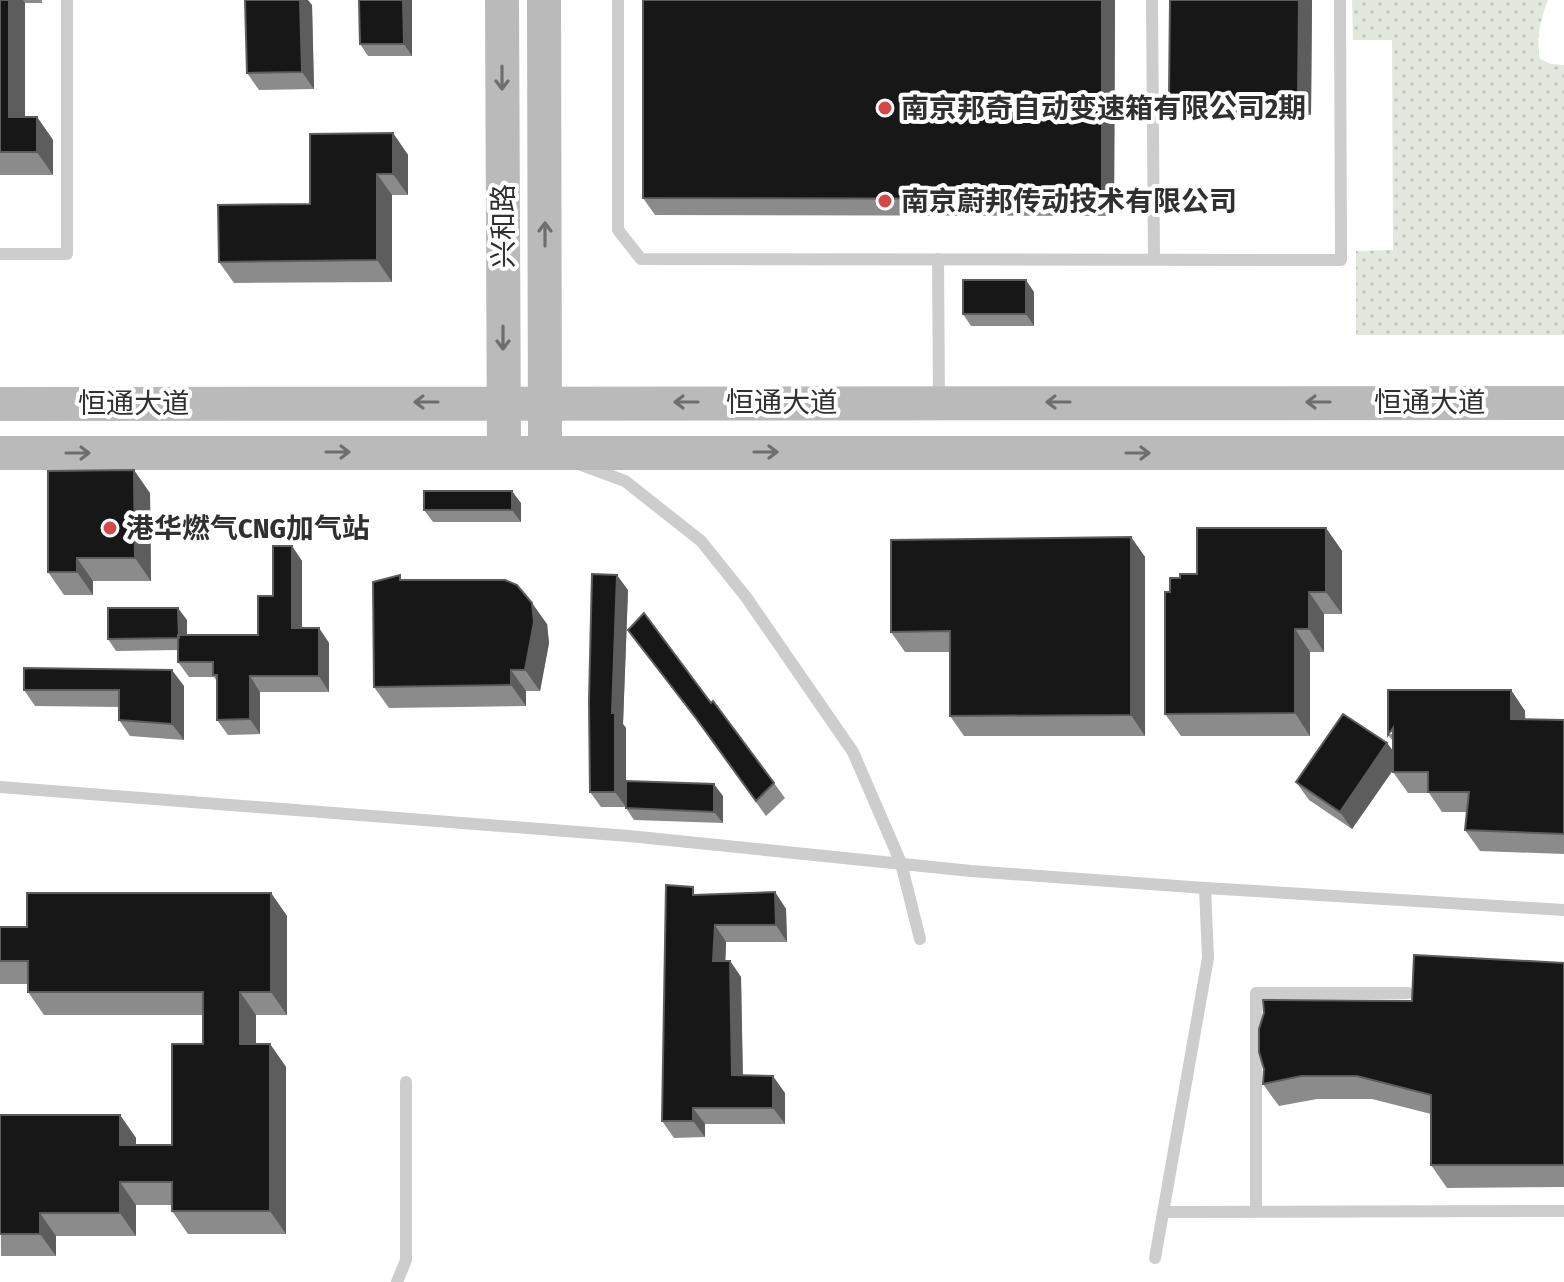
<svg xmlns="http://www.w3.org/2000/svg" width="1564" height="1282" font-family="'Fira Sans Condensed','Noto Sans SC',sans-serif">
	<defs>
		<pattern id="grass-dots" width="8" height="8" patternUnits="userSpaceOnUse" patternTransform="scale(2)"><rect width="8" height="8" fill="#e2e8dd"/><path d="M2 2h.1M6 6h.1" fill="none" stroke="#c2c7be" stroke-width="1.8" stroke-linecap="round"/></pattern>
	</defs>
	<rect width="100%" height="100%" fill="#fff"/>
	<!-- grass -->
	<path fill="url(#grass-dots)" d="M1352,0H1548C1540,20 1536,38 1540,59L1551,64L1564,65V335H1356V251L1393,250L1392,40H1353Z"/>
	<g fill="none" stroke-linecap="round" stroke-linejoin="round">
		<!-- lane -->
		<path stroke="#cdcdcd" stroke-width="12" d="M618,0V230L641,259L1341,260L1340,0
			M1152,0L1154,260
			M0,254H67V0
			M938,259L939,402
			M579,464L625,481L701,541L746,597L853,752L901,863L920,939
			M0,787L629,836L971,871L1205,888L1564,910
			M1163,1212L1564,1211
			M1256,1212V993H1408
			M1155,1258L1208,958L1205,888
			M397,1282L406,1260V1082"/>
		<!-- secondary -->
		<path stroke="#bababa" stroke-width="34" d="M502,0L504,452
			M544,0L545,452
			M0,404L1564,403
			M0,453H1564"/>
	</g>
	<!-- wall -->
	<path fill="#8b8b8b" d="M0,0H42V3H25V117H37L53,140V175H0Z
		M412,0V56H368L360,44Z
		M643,0H1115L1114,216L655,215L643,198Z
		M1312,0L1311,115H1181L1169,97Z
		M312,5L314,89L259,90L247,73Z
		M393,133L408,155V195H392V282L234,283L219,262L310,204Z
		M1034,292V326H971L963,314Z
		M150,493L151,581H93V595H64L48,572Z
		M521,503V522H433L424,510Z
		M1326,528L1342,551V614H1324V652H1310V736H1181L1165,714L1180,578L1197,574Z
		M1131,537L1145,557V736H964L950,716V652H905L891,632Z
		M292,546L302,561V628H319L329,643V692H260V734L228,735L217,720V681L214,677H189L178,662V650L116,651L108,639L187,620V635H258Z
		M404,580L547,624L549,643L540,691H526V706L389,708L374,687Z
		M628,590L623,724L626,728V807H601L590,792Z
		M628,630L711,703L774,783L785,798L766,816L706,733Z
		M184,686V740L130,736L119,720V707L35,706L24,690Z
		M1511,690L1525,711V719L1564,720V854L1480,851L1465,830L1467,812H1442L1429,793H1408L1393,772V770L1352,829L1309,800L1296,782L1387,743L1393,751V741L1388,735Z
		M723,796V823L634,820L626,808Z
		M775,892L786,909L787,942H726L725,961H730L741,977L743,1075L785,1093V1124H705V1137L674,1138L662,1121L699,895Z
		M271,893L287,916V1015H256V1044H270L286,1067V1234H188L172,1211V1205H136V1236H56V1256H1L0,1115H120L136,1138V1145H172L203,1044V1015H44L28,992V984H0V927H27Z
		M1564,963V1187L1447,1188L1431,1165V1114L1372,1099H1317L1279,1106L1263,1084L1412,1001Z"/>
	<!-- shaded-wall -->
	<path fill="#5d5d5d" d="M9,0H23L25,3V140L9,117Z
		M300,0H308L312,5L314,89L302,72Z
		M403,0H412V56L404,44Z
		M1102,0H1115L1114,216L1102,199Z
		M1299,0H1312L1311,115L1298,98Z
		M37,117L53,140V175L37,152Z
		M393,133L408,155V195L393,174Z
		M377,174L392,195V282L377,260Z
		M1026,280L1034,292V326L1026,314Z
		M134,470L150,493L151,581L135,558Z
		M512,491L521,503V522L512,510Z
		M1326,528L1342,551V614L1326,592Z
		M1131,537L1145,557V736L1131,715Z
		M292,546L302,561V643L292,628Z
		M77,558L93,581V595L77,572Z
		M617,575L628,590L623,724L626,728V807L615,792L612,713Z
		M1309,592L1324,614V652L1309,629Z
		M532,603L547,624L549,643L540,691L525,670Z
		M178,608L187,620V650L179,638Z
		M319,628L329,643V692L319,676Z
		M1295,629L1310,652V736L1295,713Z
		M172,670L184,686V740L172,724Z
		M511,670L526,691V706L511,685Z
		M250,676L260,692V734L250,719Z
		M1511,690L1525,711L1526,740L1511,719Z
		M1387,743L1400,760L1352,829L1340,812Z
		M714,784L723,796V823L714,812Z
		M775,892L786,909L787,942L776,925Z
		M271,893L287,916V1015L271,992Z
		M715,925L726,942L725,978L713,961Z
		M730,961L741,977L743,1092L732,1075Z
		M240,992L256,1015V1067L240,1044Z
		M270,1044L286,1067V1234L270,1211Z
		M773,1076L785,1093V1124L773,1108Z
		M693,1108L705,1124V1137L693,1121Z
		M120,1115L136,1138V1168L120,1145Z
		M120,1182L136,1205V1236L120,1213Z
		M40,1213L56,1236V1256L40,1234Z"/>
	<!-- building -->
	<path fill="#171717" stroke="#5d5d5d" stroke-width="2" d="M0,0H9V117H37V152H0Z
		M245,0H300L302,72L247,73Z
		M359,0H403L404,44H360Z
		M643,0H1102V199L643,198Z
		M1170,0H1299L1298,98L1169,97Z
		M393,133V174H377V260L219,262L218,205L310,204V134Z
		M963,280H1026V314H963Z
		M134,470L135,558H77V572H48V471Z
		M424,491H512V510H424Z
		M1197,528H1326V592H1309V629H1295V713L1165,714V592H1170V578H1180V574H1197Z
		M1131,537V715L950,716V631L891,632V540Z
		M273,546H292V628H319V676H250V719L217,720V675H213V662H178V635H258V596H273Z
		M592,574L617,575L612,713H615V792H590L589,701Z
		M400,575V580H505L517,585L532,603L534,622L525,670H511V685L374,687L373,582Z
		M108,608H178L179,638L108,639Z
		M644,613L711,703L713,701L774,783L756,801L696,718L628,630Z
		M24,668L172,670V724L119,720V690H24Z
		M1388,690H1511V719L1564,720V834L1465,830L1469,792H1428V772H1393V728L1388,735Z
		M1343,714L1387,743L1340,812L1296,782Z
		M626,781L714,784V812L626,808Z
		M666,885L693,887V895L775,892L776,925H715L713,961H730L732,1075L773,1076V1108H693V1121H662Z
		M27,893H271V992H240V1044H270V1211H172V1182H120V1213H40V1234H0V1115H120V1145H172V1044H203V992H28V961H0V927H27Z
		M1414,955L1564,963V1165H1431V1095L1357,1076H1301L1263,1084L1264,1069L1259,1052V1029L1264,1013L1263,1000L1412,1001Z"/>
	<!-- one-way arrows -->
	<defs><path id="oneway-shaft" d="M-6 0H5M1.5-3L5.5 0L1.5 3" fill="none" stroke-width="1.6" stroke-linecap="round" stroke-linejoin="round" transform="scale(2)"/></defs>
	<g stroke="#6e6e6e">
		<use href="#oneway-shaft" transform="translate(502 78) rotate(90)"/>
		<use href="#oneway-shaft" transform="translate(545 234) rotate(-90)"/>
		<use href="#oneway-shaft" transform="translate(503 338) rotate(90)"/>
		<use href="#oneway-shaft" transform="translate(426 402) rotate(180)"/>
		<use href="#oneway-shaft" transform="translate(686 402) rotate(-180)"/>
		<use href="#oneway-shaft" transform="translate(1058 402) rotate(-180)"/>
		<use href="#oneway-shaft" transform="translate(1318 402) rotate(-180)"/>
		<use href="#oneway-shaft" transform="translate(338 452)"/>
		<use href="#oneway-shaft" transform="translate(766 452)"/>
		<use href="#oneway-shaft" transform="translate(78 453)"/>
		<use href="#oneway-shaft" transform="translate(1138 453)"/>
	</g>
	<!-- markers -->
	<g fill="#d44845" stroke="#fff" stroke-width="3">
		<circle cx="885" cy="108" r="8"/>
		<circle cx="885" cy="201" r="8"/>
		<circle cx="110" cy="528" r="8"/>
	</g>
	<g text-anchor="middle" stroke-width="8" stroke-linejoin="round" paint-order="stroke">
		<!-- poi labels -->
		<g font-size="28" font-weight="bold" fill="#303030" stroke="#fff" text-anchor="start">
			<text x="901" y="118">南京邦奇自动变速箱有限公司2期</text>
			<text x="901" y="211">南京蔚邦传动技术有限公司</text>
			<text x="126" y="538">港华燃气CNG加气站</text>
		</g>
		<!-- street labels -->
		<g font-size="28" fill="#303030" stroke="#fff">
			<text transform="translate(503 226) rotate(-90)" y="10">兴和路</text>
			<text x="782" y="412">恒通大道</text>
			<text x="1430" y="412">恒通大道</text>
			<text x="134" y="413">恒通大道</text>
		</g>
	</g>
</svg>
